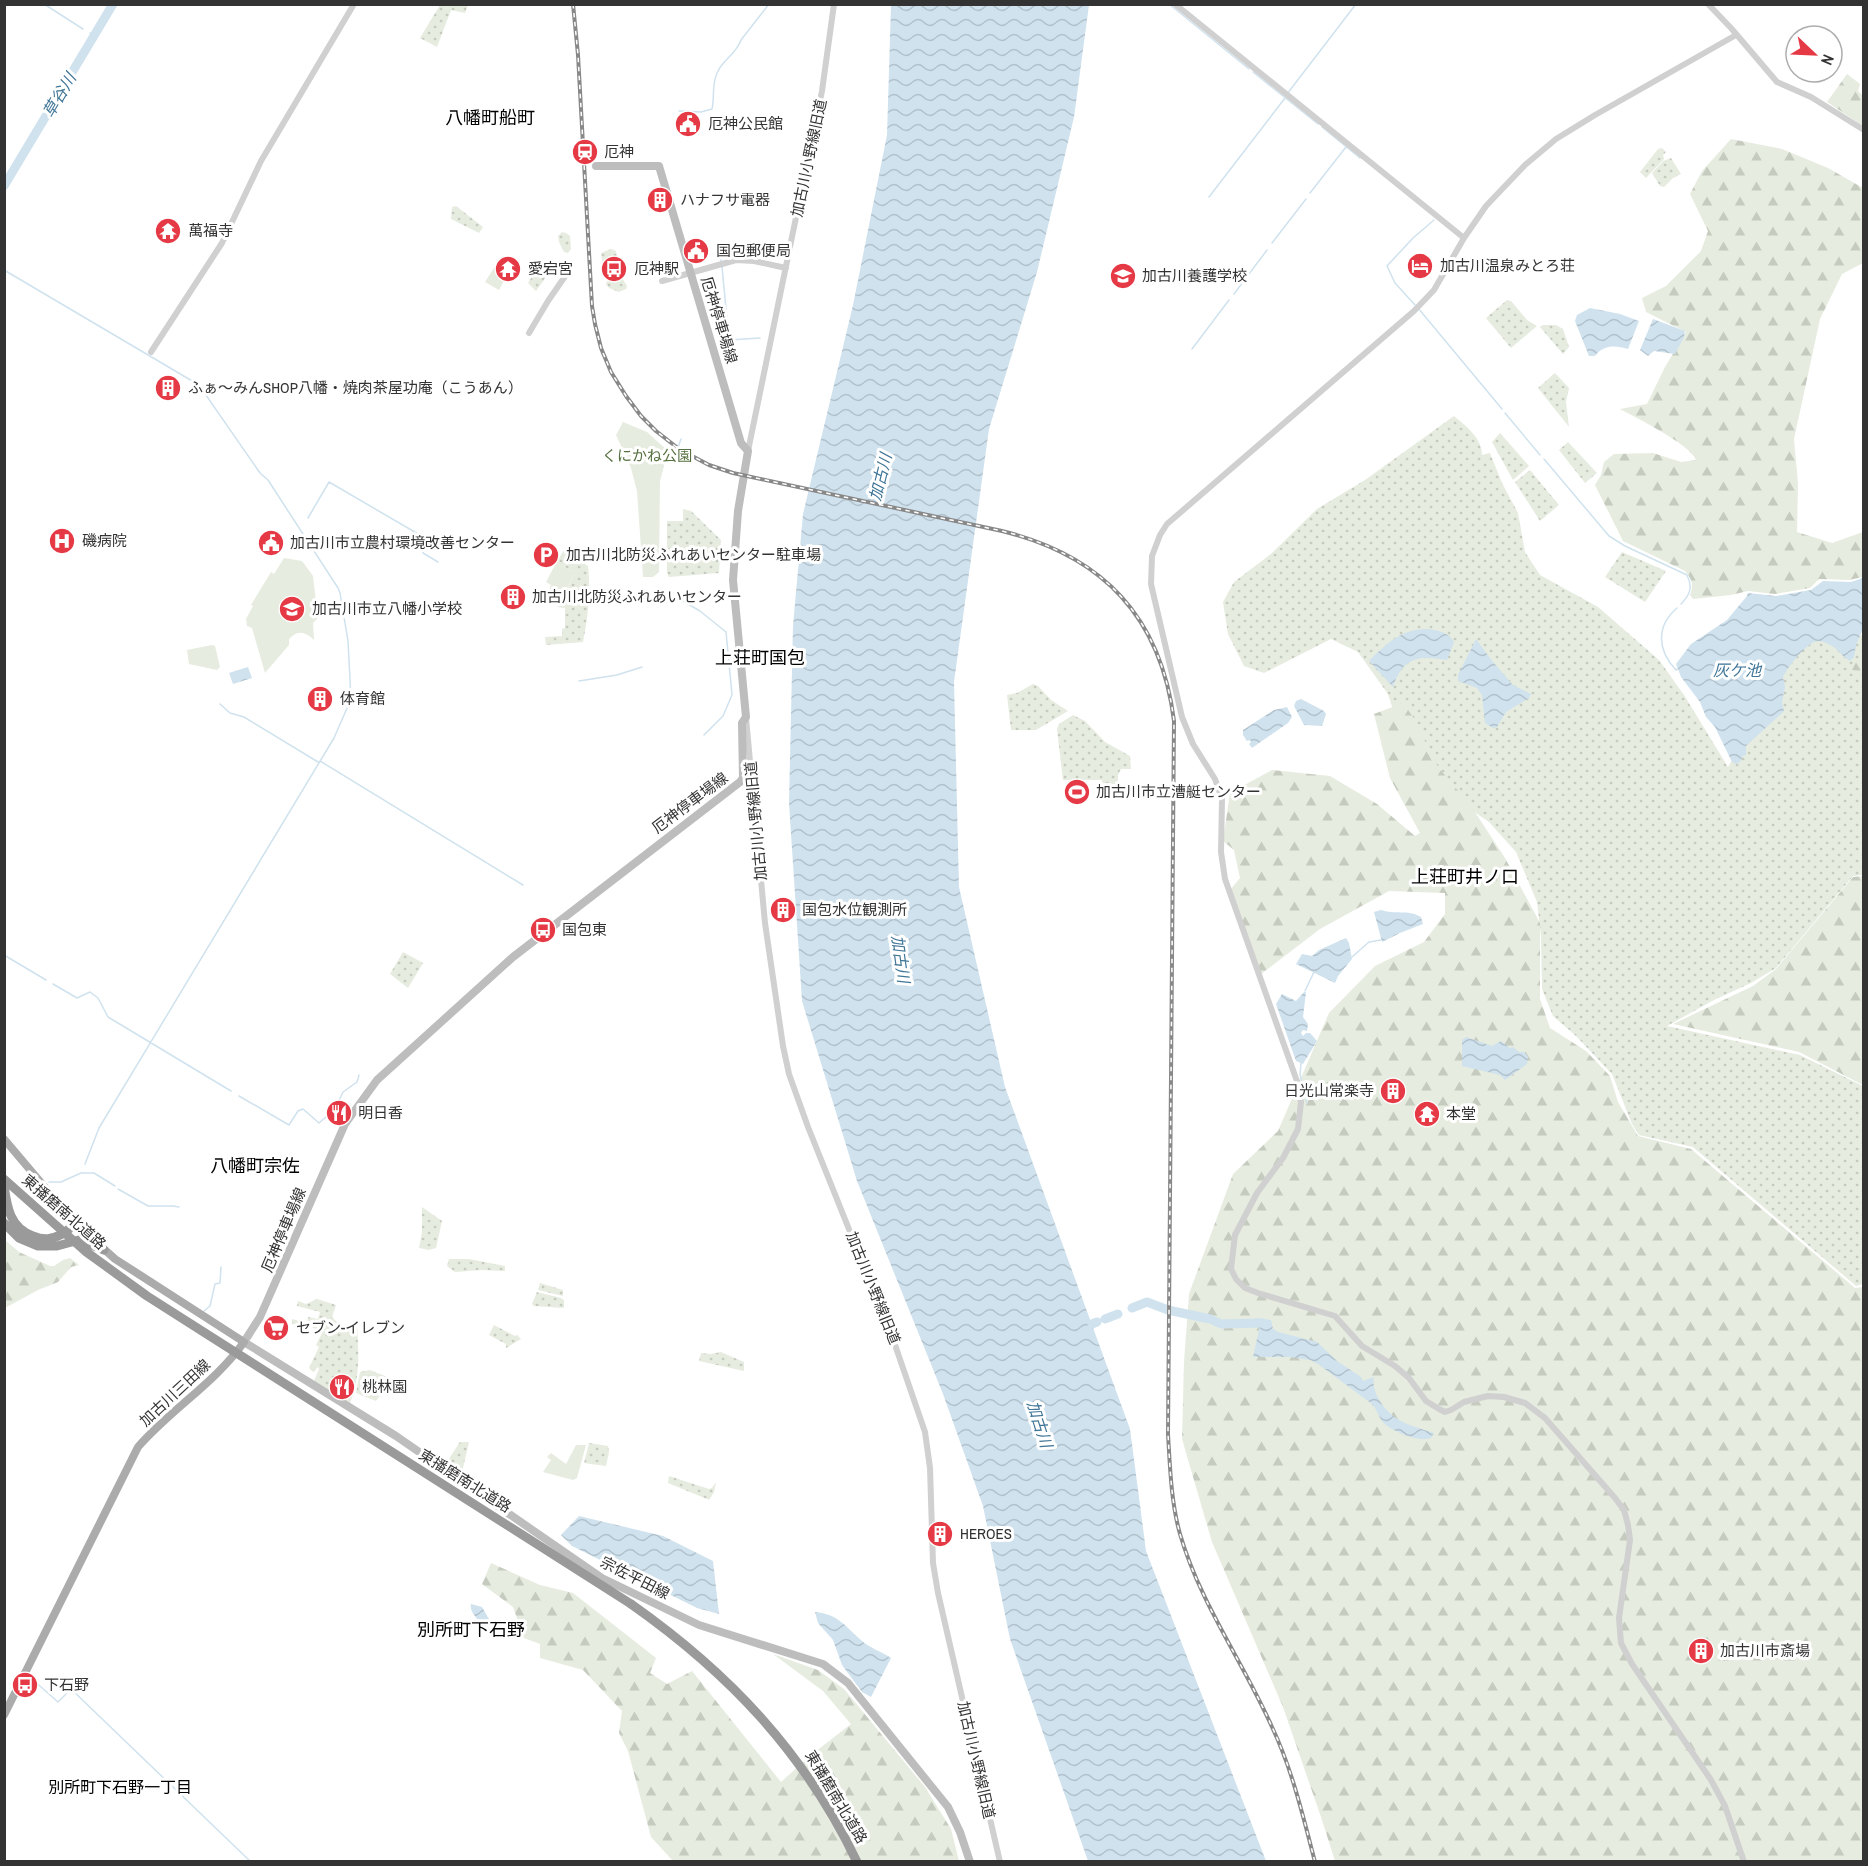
<svg xmlns="http://www.w3.org/2000/svg" width="1868" height="1866" font-family="'Archivo Narrow','Noto Sans JP',sans-serif">
	<defs>
		<pattern id="grass-dots" width="8" height="8" patternUnits="userSpaceOnUse" patternTransform="scale(1.5)"><rect width="8" height="8" fill="#e6ecdf"/><path d="M2 2h.1M6 6h.1" fill="none" stroke="#c6cbc0" stroke-width="1.8" stroke-linecap="round"/></pattern>
		<pattern id="forest-firs" width="22" height="20" patternUnits="userSpaceOnUse" patternTransform="scale(1.5)"><rect width="22" height="20" fill="#e6ecdf"/><path d="M5 1l3.5 6h-7zM16 11l3.5 6h-7z" fill="#c6cbc0"/></pattern>
		<pattern id="water-waves" width="16" height="10" patternUnits="userSpaceOnUse" patternTransform="scale(1.5)"><rect width="16" height="10" fill="#cfe2ee"/><path d="M0 5q4-4 8 0t8 0" fill="none" stroke="#b2c2cd"/></pattern>
	</defs>
	<rect width="100%" height="100%" fill="#fff"/>
	<!-- grass -->
	<path fill="url(#grass-dots)" d="M440,5H468L465,13L451,10L437,47L420,38Z
		M1662,148L1666,152L1663,155L1664,159L1646,178L1640,172L1658,149Z
		M1671,158L1681,174L1673,178L1664,187L1660,186L1652,173L1663,161Z
		M456,206L483,227L479,233L451,219L452,207Z
		M562,232L566,233L570,236L571,249L568,253L564,252L559,242L558,236Z
		M611,249L616,251L619,266L604,273L601,253Z
		M538,267L549,273L536,291L528,283Z
		M618,276L622,278L627,286L626,289L619,292L609,288L606,284L608,280Z
		M1507,300L1511,301L1527,320L1537,326L1511,348L1486,318Z
		M1543,325H1556L1563,329L1569,347L1563,354L1540,327Z
		M1555,373L1569,388L1566,402L1569,427L1538,388Z
		M1454,416C1466,426 1482,438 1482,455L1490,453L1502,483L1518,513L1525,552L1540,575L1598,607L1659,660L1684,695L1728,767L1779,678L1810,638L1845,646L1863,634V875L1853,876L1776,968L1751,983L1714,1000L1667,1026L1800,1055L1863,1086V1284L1856,1286L1693,1147L1639,1135L1632,1124L1612,1074L1576,1036L1553,1016L1542,989L1541,936L1537,902L1516,852L1489,822L1454,798L1398,726L1388,694L1358,652L1331,639L1264,673L1244,666L1228,634L1223,602L1234,582L1271,554L1317,509L1365,480Z
		M1500,433L1529,466L1513,480L1492,442Z
		M1568,442L1597,473L1585,483L1559,450Z
		M1530,470L1559,505L1540,521L1515,482Z
		M683,509L691,511L721,540L719,573L669,577L667,572V521H683Z
		M564,550L588,566C591,591 588,617 583,642L546,645L545,637L562,636V629L565,628V608L558,607V596L564,597L575,572L556,563Z
		M1622,552L1666,571L1645,602L1605,577Z
		M1033,684L1038,686L1051,700L1068,711L1036,730H1011L1007,695L1017,693Z
		M1073,715L1085,721L1105,742L1130,756L1131,769H1121L1118,775V786L1101,784L1102,780H1063L1057,729L1059,724Z
		M403,952L423,963L408,988L390,974Z
		M422,1207L442,1221L436,1248L429,1250L419,1248L422,1232Z
		M449,1259H469L505,1266V1271L481,1270L455,1272L447,1266Z
		M540,1283L563,1290V1296L538,1290Z
		M537,1292L561,1298L564,1300V1308L534,1306L532,1304Z
		M317,1299L336,1305L332,1317C339,1325 346,1327 357,1327C359,1354 360,1378 350,1403L314,1381L319,1369L318,1367L313,1372L309,1368L319,1347L316,1345L322,1333L312,1327L292,1324V1319L307,1323L308,1317L318,1319L320,1312L297,1306L298,1301L306,1304Z
		M494,1325L515,1336L517,1335L521,1339L506,1348V1344L489,1335Z
		M721,1352L744,1362V1371L699,1361L701,1353L711,1354Z
		M370,1370L392,1379L376,1401L356,1393L360,1372Z
		M460,1442H469L461,1476L445,1465Z
		M589,1443L608,1446L609,1452L606,1466L584,1463Z
		M669,1476L709,1489L712,1488L716,1482L714,1492L709,1500L707,1499L668,1483Z"/>
	<!-- forest -->
	<path fill="url(#forest-firs)" d="M1847,74L1860,84L1858,91L1863,96V126L1827,102Z
		M1731,139L1782,149L1828,168L1863,188V263L1842,274L1820,319L1794,439L1798,484L1797,532L1832,543L1863,532V577L1849,580L1819,579L1810,588L1775,594L1748,591L1731,595L1693,599L1690,595C1694,585 1692,579 1685,571L1623,541L1595,485L1601,475L1604,462L1614,454L1653,453L1681,462L1696,460C1691,445 1637,418 1620,409L1647,404L1665,367L1686,332L1646,312L1642,298L1666,286L1701,251L1708,231L1690,194L1702,171Z
		M1863,649V672L1852,670Z
		M1403,703L1413,717L1438,767L1471,806L1505,858L1540,923V999L1550,1028L1586,1051L1610,1076L1618,1102L1638,1136L1691,1149L1855,1288L1863,1287V1861H1335L1321,1817L1283,1707L1212,1542L1182,1439L1184,1362L1189,1294L1233,1174L1278,1131L1329,1013L1375,966L1424,942L1445,914V893L1389,891L1320,929L1260,975L1231,889L1240,878L1234,850L1223,841L1230,793L1272,770L1330,776L1377,804L1415,836L1420,833L1390,778L1374,714Z
		M1863,876V1085L1799,1052L1673,1024L1753,986L1776,969L1853,877Z
		M5,1240L19,1252L50,1266H54L63,1260L70,1258L79,1265L71,1267L58,1282L38,1290L5,1308Z
		M491,1563L540,1585L573,1593L656,1658L650,1673L667,1684L692,1671L781,1782L811,1755L851,1724L823,1691L773,1654L818,1670L844,1689L925,1787L951,1829L959,1861H673L651,1837L628,1751L619,1733L622,1711L583,1670L540,1658V1644L524,1638L513,1607L482,1584Z"/>
	<!-- park -->
	<path fill="#e6ecdf" d="M498,265L507,266L506,269L509,271L499,290L485,282L494,268Z
		M623,422L647,432L668,451L660,481L659,572L653,577H643L637,491L631,468L616,435Z
		M284,558L302,561L313,576L318,618L313,623L314,640C306,632 298,629 289,639V645L265,673L252,628L247,626L246,619L253,606L251,605L271,572L274,574Z
		M556,563L575,572L564,596L549,595L542,604L544,588L549,590L551,585L546,582Z
		M212,645L215,646L220,667L217,670L189,664L187,650Z
		M576,1445H586L577,1478L573,1480L543,1472L551,1460L547,1457L551,1453L566,1464Z"/>
	<!-- water -->
	<path fill="url(#water-waves)" d="M891,5H1089L1074,117L1037,272L989,429L954,682L959,887L1005,1087L1130,1429L1146,1551L1266,1861H1088L1010,1639L983,1506L943,1394L857,1181L802,1001L789,803L793,626L803,514L853,305L887,135Z
		M1590,308L1620,314L1639,321L1628,349C1615,345 1603,345 1595,356H1589L1575,321L1577,315Z
		M1653,319L1685,331L1684,337L1675,354L1654,351L1648,356L1640,350Z
		M1863,578V629L1856,645L1854,657L1850,661C1841,656 1838,649 1832,646C1828,644 1823,641 1819,641C1808,640 1788,667 1783,677L1785,687L1782,702L1784,711L1746,746V755L1743,756L1740,762L1736,764L1732,762L1715,727L1706,717L1700,702L1681,677L1676,664L1691,644L1727,620L1747,596L1748,593L1776,596L1811,590L1823,581L1851,582Z
		M1423,629C1434,629 1448,631 1454,642L1447,660C1418,655 1403,657 1393,687L1369,661C1385,645 1399,631 1423,629Z
		M1476,639L1493,662L1513,685L1531,694L1529,698L1506,712L1497,727L1493,728L1485,723L1482,695L1477,688L1458,681V675Z
		M248,667L252,678L233,684L229,673Z
		M1301,699L1324,711L1326,714L1322,726L1304,725L1294,706L1296,701Z
		M1287,707L1292,717L1288,723L1252,748L1249,744L1251,742L1250,740L1247,741L1243,735V730L1274,710Z
		M1381,910C1395,915 1407,909 1421,917L1423,924L1400,933L1382,942L1374,912Z
		M1346,938L1349,943L1352,959L1338,976L1335,983L1296,964L1302,954L1312,956L1319,950Z
		M1304,992H1306L1303,1017L1308,1024L1307,1031L1303,1030L1301,1033L1303,1036L1306,1033H1310L1317,1041L1303,1064L1296,1061L1276,1004L1282,994L1296,1001Z
		M1466,1037L1492,1046L1501,1041L1510,1048L1513,1047L1519,1052H1524L1528,1057L1527,1064L1505,1080L1500,1075L1462,1066V1040Z
		M1255,1318L1271,1320L1273,1329L1278,1332L1317,1342L1337,1361L1361,1377L1363,1381L1374,1377C1371,1392 1384,1410 1396,1418C1406,1425 1422,1429 1434,1433L1431,1438C1420,1443 1390,1431 1382,1421C1378,1415 1377,1410 1372,1404L1318,1364L1310,1360L1290,1357H1253L1260,1325L1255,1324Z
		M579,1516L663,1536L713,1561L719,1614L697,1608L572,1546L561,1535Z
		M471,1604L482,1607L493,1626L481,1624C477,1618 469,1611 471,1604Z
		M815,1612C838,1614 845,1626 862,1641C870,1648 882,1652 891,1658L871,1697L862,1692L842,1665L833,1640L818,1623Z"/>
	<g fill="none" stroke-linecap="round" stroke-linejoin="round">
		<!-- stream -->
		<path stroke="#cfe2ee" stroke-width="1.5" d="M44,4L83,29
			M1169,4L1249,69
			M90,33L95,36
			M1253,72L1318,124
			M1287,94L1356,4
			M679,111L701,112L712,109C715,96 711,84 718,71C724,59 737,53 741,40L769,4
			M1322,127L1360,158
			M1310,193L1346,147
			M1209,197L1285,98
			M1272,243L1306,199
			M720,248L721,262
			M722,267L729,340L760,338
			M4,270L199,385L260,473L268,480L338,588L340,593L348,641L351,699L334,738L99,1128L85,1164
			M1234,294L1267,250
			M1415,305L1395,283L1387,266L1413,238L1434,220
			M1418,308L1502,409
			M1192,349L1229,300
			M1505,413L1540,455
			M676,453L681,439
			M1544,459L1609,536L1625,546L1687,575C1693,587 1690,595 1681,604
			M308,518L329,482L425,538L423,553L438,562
			M667,592L700,611L726,632L732,695L723,716L704,735
			M1677,608C1656,626 1657,650 1676,670L1678,669
			M579,681L617,675L642,667
			M220,704L230,713L244,717L318,762
			M320,761L523,885
			M4,955L46,980
			M1352,957L1369,942L1381,940
			M53,984L77,998L90,992L98,998L108,1017L231,1091
			M1305,991L1314,972
			M1301,1063L1300,1074L1307,1103
			M239,1096L289,1125L298,1111L303,1109L319,1123L335,1109L343,1092L357,1082L359,1075
			M49,1182H61L81,1173H94L115,1186
			M118,1189L148,1206H173L179,1207
			M204,1311L210,1306L215,1284L220,1283L221,1267
			M32,1679L58,1702L71,1689L251,1862"/>
		<!-- river -->
		<path stroke="#cfe2ee" stroke-width="9" d="M4,186L113,4
			M1132,1308L1147,1302L1168,1310L1210,1319L1221,1324L1263,1323
			M1105,1319L1118,1314
			M1092,1324L1097,1322"/>
		<!-- tertiary -->
		<path stroke="#d0d0d0" stroke-width="6" d="M1175,4L1464,238
			M1708,4L1731,28L1777,82L1811,97L1864,130
			M1736,35L1595,115L1556,139L1525,165L1486,206L1464,238L1434,290L1414,311L1167,524L1160,535L1152,556L1151,584L1182,717L1193,744L1215,779L1222,799L1221,852L1225,879L1298,1084L1301,1102L1298,1129L1283,1158L1257,1193L1235,1235L1231,1269L1236,1279L1245,1288L1258,1293L1335,1316L1362,1346L1395,1366L1409,1378L1426,1401L1439,1409L1445,1412L1451,1410L1464,1402L1488,1396L1504,1397L1525,1403L1545,1418L1615,1498L1624,1510L1628,1525L1630,1540L1619,1618L1621,1643L1632,1664L1711,1780L1725,1806L1744,1862
			M662,281L736,260L754,261L786,268
			M529,333L548,301L568,272
			M151,352L222,243L261,161L354,4
			M748,451L822,91L834,4
			M746,718L765,923L783,1046L789,1074L808,1127L893,1339L925,1432L930,1468L933,1563L938,1593L1000,1862"/>
		<!-- secondary -->
		<path stroke="#bdbdbd" stroke-width="8" d="M596,166H659L741,443L748,451L738,511L733,580L746,717L742,723L743,778L740,782L513,957L377,1080L345,1124L260,1317L244,1342L396,1436L602,1578L699,1625L823,1664L848,1683L948,1807L960,1832L970,1862"/>
		<!-- primary -->
		<path stroke="#ababab" stroke-width="8" d="M4,1139L76,1224L115,1259L244,1342C215,1383 171,1409 138,1447L4,1715"/>
		<!-- motorway -->
		<path stroke="#9a9a9a" stroke-width="9" d="M4,1186C7,1207 10,1228 33,1236C38,1238 45,1240 51,1238C61,1237 68,1229 76,1224
			M4,1223L19,1238L38,1246H57L79,1240L104,1250
			M631,1604C729,1673 805,1753 857,1862"/>
		<!-- rail casing -->
		<g stroke="#888" stroke-width="4">
			<path id="rail" d="M573,4L578,55L592,306L595,324L601,348L611,372L626,396L641,416L656,431L679,449L709,465L733,473L1002,531C1103,556 1161,617 1174,721L1168,1434C1170,1467 1171,1502 1180,1534C1200,1603 1243,1662 1272,1727C1292,1769 1303,1816 1315,1862"/>
		</g>
		<!-- rail -->
		<use href="#rail" stroke="#fff" stroke-width="1.5" stroke-dasharray="4.5" stroke-linecap="butt"/>
		<!-- motorway-bridge -->
		<path stroke="#9a9a9a" stroke-width="9" d="M4,1179L85,1251L147,1296L631,1604"/>
	</g>
	<!-- icons -->
	<defs>
		<g id="civic-disc" transform="scale(1.35)"><circle r="9.5" fill="#e63946" stroke="#fff"/><path d="M-.6-6.5H3V-4.5H.6V-3L4-1V1h2V6H-6V1h2V-1L-.6-3ZM-1.2 2.5V6h2.4V2.5Z" fill="#fff"/></g>
		<g id="station-disc" transform="scale(1.35)"><circle r="9.5" fill="#e63946" stroke="#fff"/><path d="M-3-6H3Q5-6 5-4V2Q5 4 3 4L4.5 6H3L1.5 4h-3L-3 6H-4.5L-3 4Q-5 4-5 2V-4Q-5-6-3-6ZM-3.5-4v3h7v-3ZM-3.5 1v1.5H-2V1ZM2 1v1.5H3.5V1Z" fill="#fff"/></g>
		<g id="building-disc" transform="scale(1.35)"><circle r="9.5" fill="#e63946" stroke="#fff"/><path d="M-4-6H4V6H1V3H-1V6H-4ZM-2.5-4.3h1.7v1.8h-1.7ZM.8-4.3h1.7v1.8H.8ZM-2.5-1h1.7V.8h-1.7ZM.8-1h1.7V.8H.8Z" fill="#fff"/></g>
		<g id="temple-disc" transform="scale(1.35)"><circle r="9.5" fill="#e63946" stroke="#fff"/><path d="M0-6L5-2H3V0L6.5 2.5H4V6H1.5V3h-3V6H-4V2.5H-6.5L-3 0V-2H-5Z" fill="#fff"/></g>
		<g id="hotel-disc" transform="scale(1.35)"><circle r="9.5" fill="#e63946" stroke="#fff"/><path d="M-6-4.5h1.5V1H6V5H4.5V3h-9V5H-6ZM-4 0a1.8 1.8 0 1 1 3.6 0ZM.5 0V-2.5h3Q6-2.5 6 0Z" fill="#fff"/></g>
		<g id="bus-disc" transform="scale(1.35)"><circle r="9.5" fill="#e63946" stroke="#fff"/><path d="M-5-6H5V4H4V6H2V4H-2V6H-4V4H-5ZM-3.5-4V0h7V-4ZM-3.5 1.2v1.5H-2V1.2ZM2 1.2v1.5H3.5V1.2Z" fill="#fff"/></g>
		<g id="school-disc" transform="scale(1.35)"><circle r="9.5" fill="#e63946" stroke="#fff"/><path d="M0-5L7-2L0 1L-7-2ZM-4 1L0 2.5L4 1V4Q0 6-4 4Z" fill="#fff"/></g>
		<g id="hospital-disc" transform="scale(1.35)"><circle r="9.5" fill="#e63946" stroke="#fff"/><path d="M-5-5h3v3.5h4V-5h3V5h-3V1.5h-4V5h-3Z" fill="#fff"/></g>
		<g id="parking-disc" transform="scale(1.35)"><circle r="9.5" fill="#e63946" stroke="#fff"/><path d="M-3.5-5.5H1a3.5 3.5 0 0 1 0 7H-1V5.5H-3.5ZM-1-3.4V-.6H.8a1.4 1.4 0 0 0 0-2.8Z" fill="#fff"/></g>
		<g id="stadium-disc" transform="scale(1.35)"><circle r="9.5" fill="#e63946" stroke="#fff"/><path d="M0-5a6.5 5 0 1 0 0 10a6.5 5 0 1 0 0-10ZM-3.5-1.8h7v3.6h-7Z" fill="#fff"/></g>
		<g id="restaurant-disc" transform="scale(1.35)"><circle r="9.5" fill="#e63946" stroke="#fff"/><path d="M-5-6h1v4h1v-4h1v4h1v-4h1v5L-1.5 .5V6h-2V.5L-5-1ZM5-6V6H3V1.5H1.5Q1.5-4 5-6Z" fill="#fff"/></g>
		<g id="supermarket-disc" transform="scale(1.35)"><circle r="9.5" fill="#e63946" stroke="#fff"/><path d="M-6-5.5h2.5l.6 2H6L4.5 2H-2.5L-4.4-4H-6ZM-1.5 3.2a1.3 1.3 0 1 0 .1 0ZM3 3.2a1.3 1.3 0 1 0 .1 0Z" fill="#fff"/></g>
	</defs>
	<g fill-rule="evenodd">
		<use href="#civic-disc" x="688" y="124"/>
		<use href="#station-disc" x="585" y="152"/>
		<use href="#building-disc" x="660" y="200"/>
		<use href="#temple-disc" x="168" y="231"/>
		<use href="#civic-disc" x="696" y="251"/>
		<use href="#hotel-disc" x="1420" y="266"/>
		<use href="#temple-disc" x="508" y="269"/>
		<use href="#bus-disc" x="614" y="269"/>
		<use href="#school-disc" x="1123" y="276"/>
		<use href="#building-disc" x="168" y="388"/>
		<use href="#hospital-disc" x="62" y="541"/>
		<use href="#civic-disc" x="271" y="543"/>
		<use href="#parking-disc" x="546" y="555"/>
		<use href="#building-disc" x="513" y="597"/>
		<use href="#school-disc" x="292" y="609"/>
		<use href="#building-disc" x="320" y="699"/>
		<use href="#stadium-disc" x="1077" y="792"/>
		<use href="#building-disc" x="783" y="910"/>
		<use href="#bus-disc" x="543" y="930"/>
		<use href="#building-disc" x="1393" y="1091"/>
		<use href="#restaurant-disc" x="339" y="1113"/>
		<use href="#temple-disc" x="1427" y="1114"/>
		<use href="#supermarket-disc" x="276" y="1328"/>
		<use href="#restaurant-disc" x="342" y="1387"/>
		<use href="#building-disc" x="940" y="1534"/>
		<use href="#building-disc" x="1701" y="1651"/>
		<use href="#bus-disc" x="25" y="1685"/>
	</g>
	<g text-anchor="middle" stroke-width="6" stroke-linejoin="round" paint-order="stroke">
		<!-- poi labels -->
		<g font-size="15" fill="#333" stroke="#fff" text-anchor="start">
			<text x="708" y="129">厄神公民館</text>
			<text x="604" y="157">厄神</text>
			<text x="680" y="205">ハナフサ電器</text>
			<text x="188" y="236">萬福寺</text>
			<text x="716" y="256">国包郵便局</text>
			<text x="1440" y="271">加古川温泉みとろ荘</text>
			<text x="528" y="274">愛宕宮</text>
			<text x="634" y="274">厄神駅</text>
			<text x="1142" y="281">加古川養護学校</text>
			<text x="188" y="393">ふぁ～みんSHOP八幡・焼肉茶屋功庵（こうあん）</text>
			<text x="82" y="546">磯病院</text>
			<text x="290" y="548">加古川市立農村環境改善センター</text>
			<text x="566" y="560">加古川北防災ふれあいセンター駐車場</text>
			<text x="532" y="602">加古川北防災ふれあいセンター</text>
			<text x="312" y="614">加古川市立八幡小学校</text>
			<text x="340" y="704">体育館</text>
			<text x="1096" y="797">加古川市立漕艇センター</text>
			<text x="802" y="915">国包水位観測所</text>
			<text x="562" y="935">国包東</text>
			<text x="1374" y="1096" text-anchor="end">日光山常楽寺</text>
			<text x="358" y="1118">明日香</text>
			<text x="1446" y="1119">本堂</text>
			<text x="296" y="1333">セブン-イレブン</text>
			<text x="362" y="1392">桃林園</text>
			<text x="960" y="1539">HEROES</text>
			<text x="1720" y="1656">加古川市斎場</text>
			<text x="44" y="1690">下石野</text>
		</g>
		<!-- street labels -->
		<g font-size="15" fill="#333" stroke="#fff">
			<text transform="translate(809 158) rotate(-78)" y="5">加古川小野線旧道</text>
			<text transform="translate(719 320) rotate(73)" y="5">厄神停車場線</text>
			<text transform="translate(690 803) rotate(-37)" y="5">厄神停車場線</text>
			<text transform="translate(756 821) rotate(-95)" y="5">加古川小野線旧道</text>
			<text transform="translate(64 1212) rotate(41)" y="5">東播磨南北道路</text>
			<text transform="translate(284 1230) rotate(-67)" y="5">厄神停車場線</text>
			<text transform="translate(873 1288) rotate(68)" y="5">加古川小野線旧道</text>
			<text transform="translate(175 1393) rotate(-43)" y="5">加古川三田線</text>
			<text transform="translate(465 1481) rotate(32)" y="5">東播磨南北道路</text>
			<text transform="translate(635 1578) rotate(27)" y="5">宗佐平田線</text>
			<text transform="translate(976 1760) rotate(77)" y="5">加古川小野線旧道</text>
			<text transform="translate(836 1797) rotate(59)" y="5">東播磨南北道路</text>
		</g>
		<!-- park labels -->
		<g font-size="15" fill="#56703f" stroke="#fff">
			<text x="647" y="461">くにかね公園</text>
		</g>
		<!-- water labels -->
		<g font-size="16" font-style="italic" fill="#3f7597" stroke="#fff">
			<text transform="translate(59 95) rotate(-59)" y="6">草谷川</text>
			<text transform="translate(880 477) rotate(-76)" y="6">加古川</text>
			<text x="1737" y="676">灰ケ池</text>
			<text transform="translate(901 959) rotate(82)" y="6">加古川</text>
			<text transform="translate(1040 1424) rotate(72)" y="6">加古川</text>
		</g>
		<!-- neighbourhood labels -->
		<g font-size="16" fill="#000" stroke="#fff">
			<text x="120" y="1793">別所町下石野一丁目</text>
		</g>
		<!-- quarter labels -->
		<g font-size="18" fill="#000" stroke="#fff">
			<text x="490" y="124">八幡町船町</text>
			<text x="760" y="664">上荘町国包</text>
			<text x="1465" y="883">上荘町井ノ口</text>
			<text x="255" y="1172">八幡町宗佐</text>
			<text x="471" y="1636">別所町下石野</text>
		</g>
	</g>
	<!-- border -->
	<rect width="1868" height="1866" fill="none" stroke="#333333" stroke-width="12"/>
	<!-- north arrow -->
	<g transform="translate(1814 54) rotate(113)"><circle r="28" fill="#ffffff" stroke="#adadad" stroke-width="1.5"/>
	<path d="M0-4.5L10 22L0 15L-10 22Z" fill="#e63946"/>
	<text y="-9" font-size="16" font-weight="bold" text-anchor="middle" fill="#333333">N</text>
	</g>
</svg>
